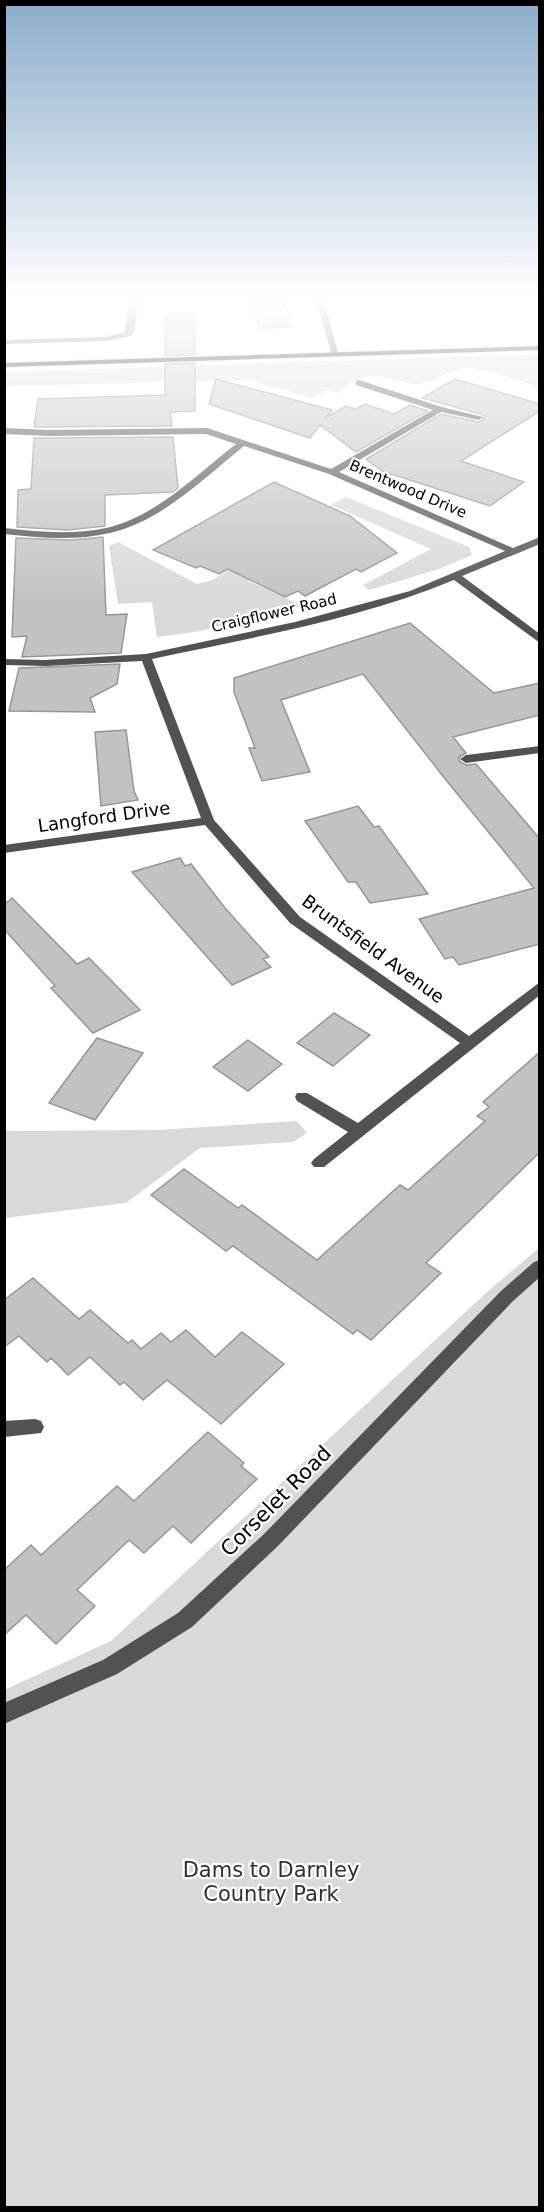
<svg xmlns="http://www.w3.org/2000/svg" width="544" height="2212" font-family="'DejaVu Sans',sans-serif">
	<rect width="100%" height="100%" fill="#fff"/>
	<!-- green -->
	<path fill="#d9d9d9" d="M540,354L539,389C528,382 476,366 464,368C448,370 431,385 416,384C381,381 371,362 339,393L329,390L311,398L249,380L5,386L4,372Z
		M346,497L469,547L472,555L439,569L369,590L363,585L431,549L331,505Z
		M118,542L197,584L212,580L244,562L249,581L303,606L195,632L157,637L152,602L118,604L109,546Z
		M297,1121L307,1133L293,1142L200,1148L126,1203L5,1218V1131L157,1130Z
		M539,1248V2207H5L4,1690L111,1641L487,1292Z"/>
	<!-- building -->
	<path fill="#c2c2c2" stroke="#969696" stroke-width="1.5" d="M252,296H283L292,327L259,328Z
		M165,315H195V355L165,356Z
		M195,363V411L170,412L172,426L34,427L38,399L165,395V364Z
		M216,379L332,410L325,418L346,406L356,409L365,404L394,414L410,405L428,411L356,452L320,425L310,438L209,404Z
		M455,379L540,404V411L461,461L524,482L490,506L382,471L366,459L441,414L479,422L484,419V415L422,398Z
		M173,437L178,488L173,492L105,495V526L68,530L17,527L18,490L31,489L34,438Z
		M274,482L350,516L397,553L361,572L356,569L305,596L298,591L285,597L228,569L219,574L200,566L196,568L153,550Z
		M103,537L106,615L127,614L121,653L22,657L27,636L12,637L16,538L71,540Z
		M410,623L494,693L540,683V715L453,737L466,753L459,757V761L466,765L476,764L540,839V944L459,965L453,957L445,959L419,919L534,888L446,780L363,674L281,700L310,772L262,781L249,748H255L234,692V678Z
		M120,664L117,684L90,698L95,712L9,711L19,668Z
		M126,730L134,791L138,800L101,806L95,732Z
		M358,806L374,827L379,826L428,894L370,903L356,882H348L305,821Z
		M180,858L185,866L191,864L225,908L269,957L263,959L271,967L232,985L132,872Z
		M12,898L77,964L89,958L140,1010L93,1033L51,988L55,986L4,929V905Z
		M334,1013L370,1035L333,1066L297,1043Z
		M97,1038L143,1053L95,1120L49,1103Z
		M248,1040L282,1064L248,1091L213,1067Z
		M540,1052V1152L426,1263L441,1273L371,1340L357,1330L353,1334L233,1246L226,1251L151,1195L184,1169L238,1208L242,1205L317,1260L400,1185L408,1190L485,1121L477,1116L489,1107L483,1102Z
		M33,1278L79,1319L90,1310L128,1343L132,1340L141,1349L161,1333L171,1342L186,1330L215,1357L242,1332L284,1364L221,1424L167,1380L143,1400L124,1382L120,1385L90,1357L68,1375L51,1358L47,1362L19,1336L4,1347V1300Z
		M208,1432L244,1463L241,1466L257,1479L191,1543L173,1526L144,1553L129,1540L77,1590L95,1606L56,1644L26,1615L4,1635V1570L31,1545L41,1555L117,1486L134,1501Z"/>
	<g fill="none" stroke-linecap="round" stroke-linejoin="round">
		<!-- major casing -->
		<g stroke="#dbdbdb" stroke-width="2">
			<path id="major" d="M540,346V350L4,367V363Z"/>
		</g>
		<!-- minor -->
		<path fill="#525252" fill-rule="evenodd" d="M130,296H138L135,330L131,336L105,341L4,344V340L105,337L125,332Z
			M315,296H368L324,300L339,357L332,355Z
			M359,380L442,407L483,417L479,420L441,412L339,472L513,548L540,537V544L462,576L540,634V643L454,580C358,620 253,637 152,659L214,820L300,917L469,1036L540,982V995L324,1167H314L311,1163L314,1159L348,1132L297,1101L295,1097L297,1093H307L358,1123L460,1043L290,923L205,825L4,853V845L201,818L142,661L45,666L4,665V659L45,660L146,654L295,622L410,591L505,551L329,474L244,446C204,478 162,521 110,533C75,541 40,538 4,534V528C38,532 73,535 106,528C156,517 197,474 236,444L206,434L49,436L4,434V428L49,430L207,428L331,469L433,410L356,385V381Z
			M540,746V753L466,763L460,759L466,755Z
			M540,1260V1277L513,1301L278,1546L192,1627L117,1674L4,1724V1703L103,1660L178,1613L264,1534L501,1291L534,1262Z
			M35,1419L41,1421L44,1427L41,1433L4,1437V1421Z"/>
		<!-- major -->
		<use href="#major" fill="#000" fill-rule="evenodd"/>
	</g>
	<!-- sky -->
	<linearGradient id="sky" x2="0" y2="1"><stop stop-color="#8baccb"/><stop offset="0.49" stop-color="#fff"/><stop offset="1" stop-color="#fff" stop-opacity="0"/></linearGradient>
	<rect width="544" height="606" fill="url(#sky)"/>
	<g text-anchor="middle" stroke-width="4.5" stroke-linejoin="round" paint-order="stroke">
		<!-- far-street labels -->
		<g font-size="15" fill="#000" stroke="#fff">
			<text transform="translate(408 489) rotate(23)" y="5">Brentwood Drive</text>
			<text transform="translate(274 613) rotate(-13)" y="5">Craigflower Road</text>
		</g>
		<!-- street labels -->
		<g font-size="18" fill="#000" stroke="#fff">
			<text transform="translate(104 817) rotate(-8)" y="6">Langford Drive</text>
			<text transform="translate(373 949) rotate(36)" y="6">Bruntsfield Avenue</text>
		</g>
		<!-- near-street labels -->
		<g font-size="21" fill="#000" stroke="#fff">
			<text transform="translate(276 1501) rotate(-45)" y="7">Corselet Road</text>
		</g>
		<!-- near-park labels -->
		<g font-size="21" fill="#303030" stroke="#fff">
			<text x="271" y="1877">Dams to Darnley<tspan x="271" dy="24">Country Park</tspan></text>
		</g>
	</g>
	<!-- border -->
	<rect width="544" height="2212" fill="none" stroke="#000000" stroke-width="12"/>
</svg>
